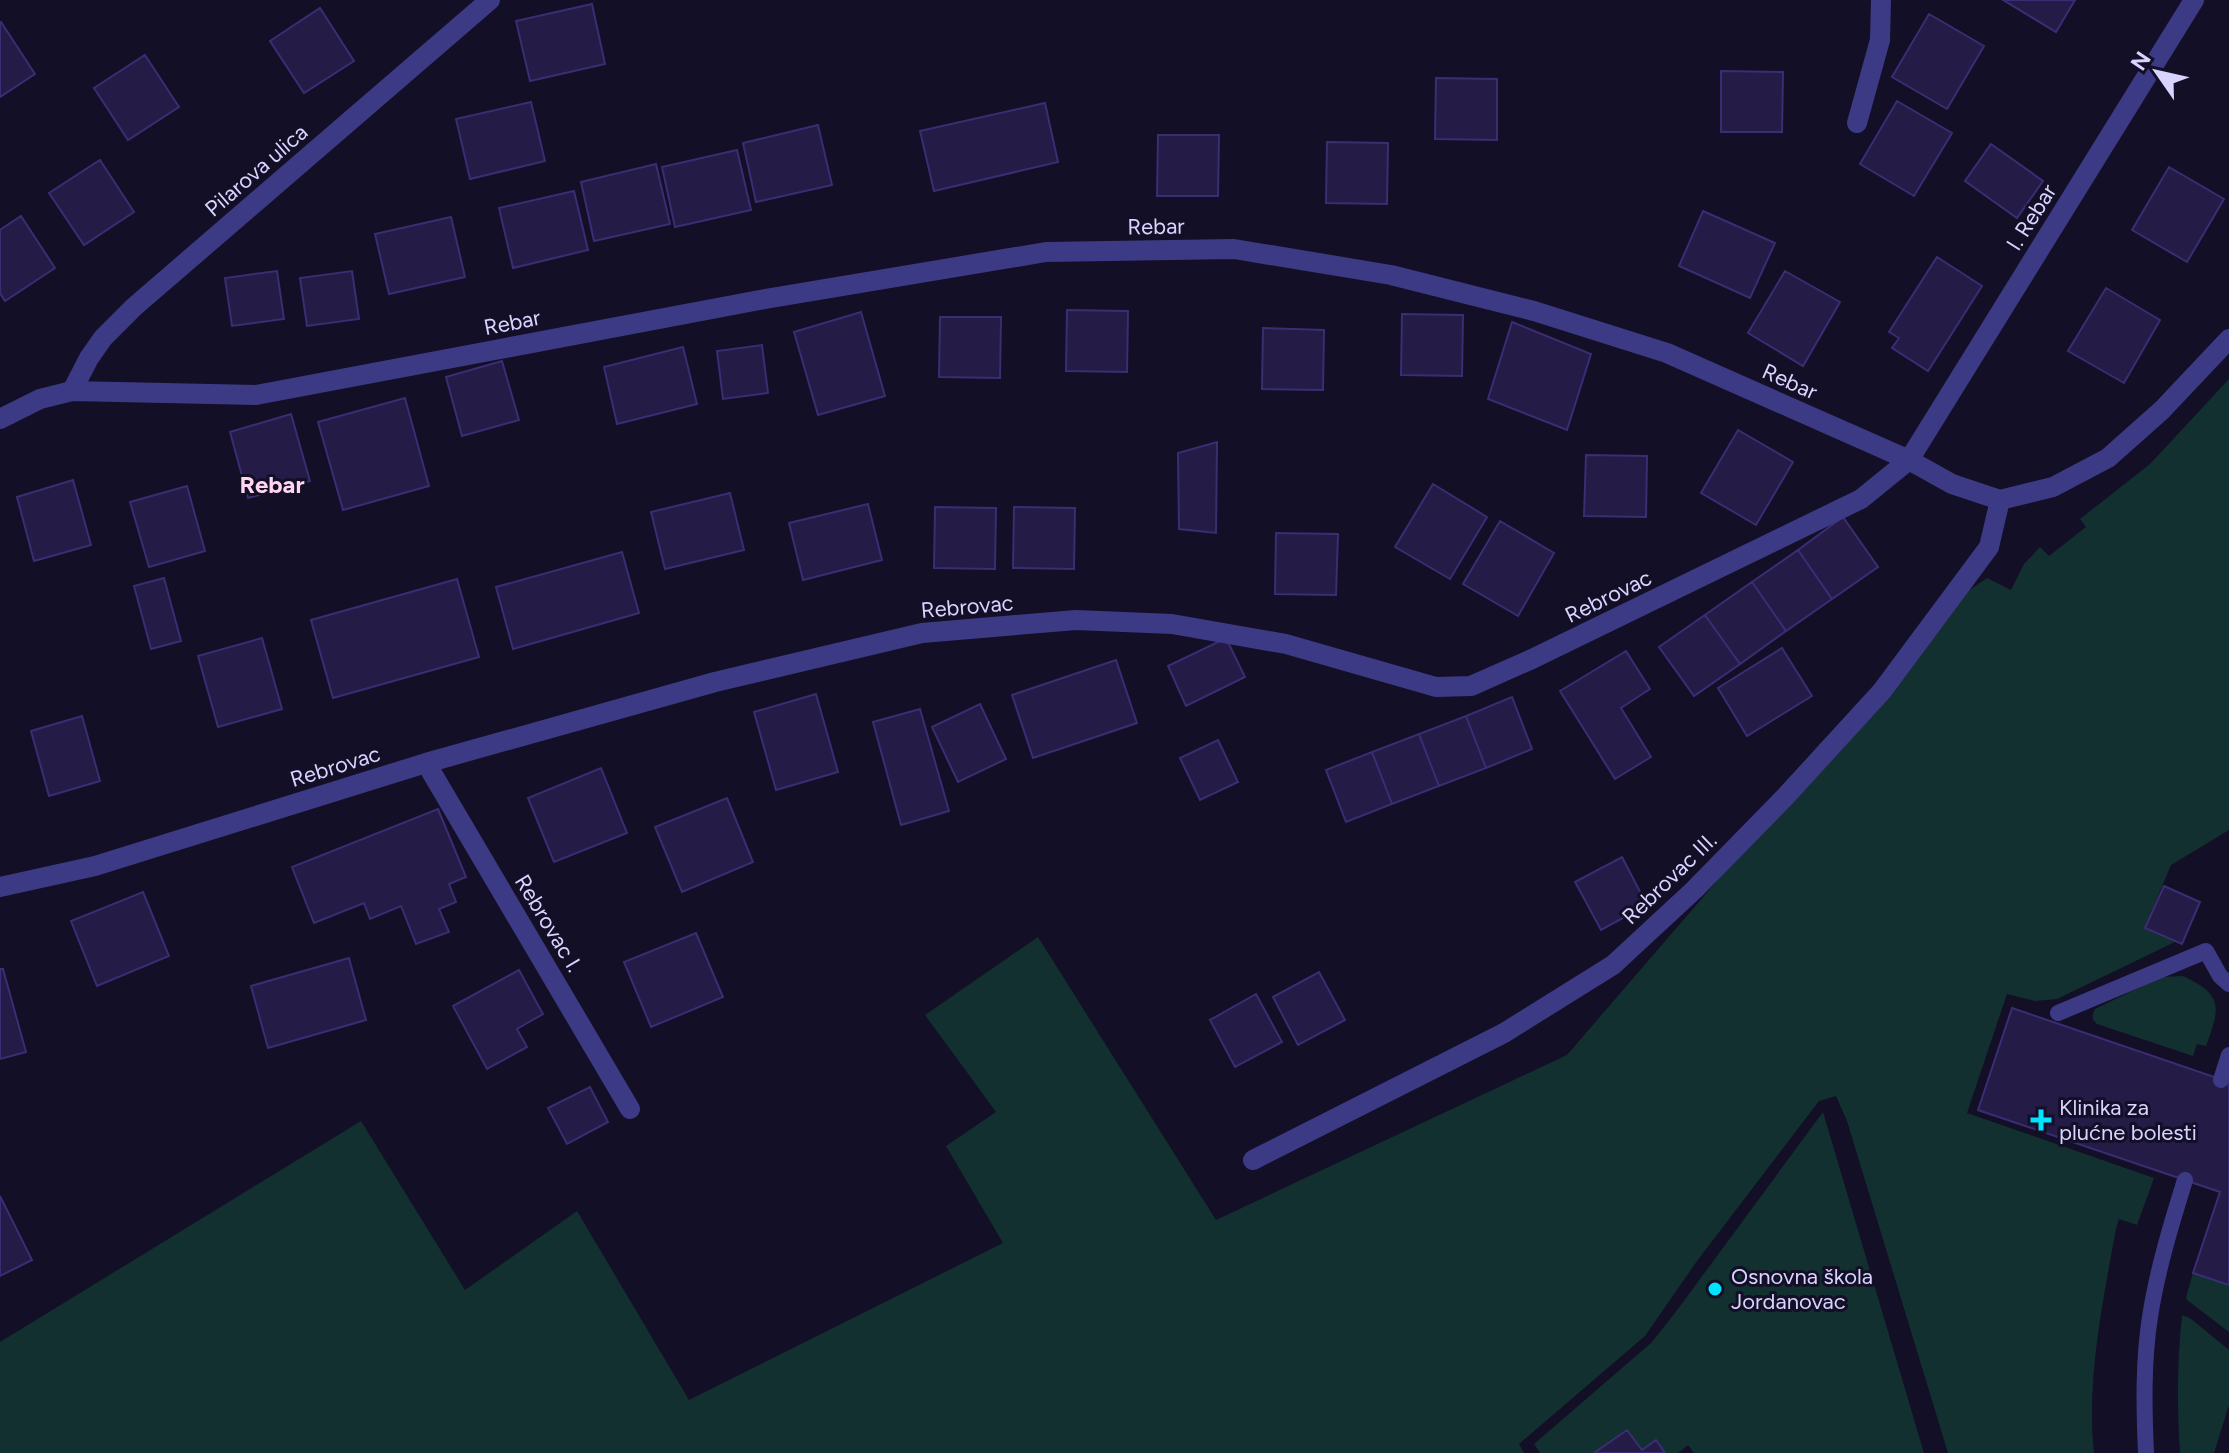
<svg xmlns="http://www.w3.org/2000/svg" width="2229" height="1453" font-family="Figtree,sans-serif">
	<rect width="100%" height="100%" fill="#130f26"/>
	<!-- green -->
	<path fill="#12302f" d="M2229,379V830L2171,865L2145,927L2177,941L2057,999L2035,1001L2007,994L1967,1113L2154,1178L2137,1225L2119,1219L2116,1229C2103,1300 2086,1382 2094,1453H1948L1847,1121L1836,1096L1819,1101L1697,1261L1645,1336L1519,1444L1524,1453H0V1342L361,1121L465,1290L577,1211L689,1400L1003,1243L946,1146L996,1112L925,1015L1038,937L1216,1220L1567,1055L1964,594L1987,578L2011,590L2024,564L2040,547L2049,556L2086,527L2080,519L2150,464Z
		M2183,976C2224,995 2220,1008 2206,1046L2197,1044L2193,1056L2097,1024C2091,1019 2092,1015 2095,1009L2161,977Z
		M1823,1112L1924,1453H1694L1688,1445L1678,1453H1665L1656,1440L1642,1450L1627,1430L1594,1453H1540L1534,1444L1651,1343L1675,1313Z
		M2193,1273L2229,1285V1332L2187,1300L2186,1297Z
		M2182,1315L2190,1318L2229,1350V1405L2214,1453H2180C2177,1406 2177,1361 2182,1315Z"/>
	<!-- building -->
	<path fill="#241b47" stroke="#3b2d73" stroke-width="2" d="M2003,0H2075L2056,32Z
		M592,4L605,64L530,81L516,21Z
		M320,8L354,61L304,93L270,41Z
		M1929,14L1984,46L1947,109L1892,77Z
		M1,22L35,74L0,97V23Z
		M145,55L179,107L128,140L94,88Z
		M1721,71L1783,72L1782,132H1721Z
		M1436,78L1497,79V140L1435,139Z
		M1897,101L1952,133L1914,196L1860,164Z
		M531,102L545,161L470,179L456,119Z
		M1045,103L1058,162L934,191L920,131Z
		M818,125L832,185L756,202L743,143Z
		M1158,135H1219L1218,196H1157Z
		M1327,142L1388,143L1387,204L1326,203Z
		M1991,144L2043,181L2017,218L1965,181Z
		M737,150L751,210L675,227L662,167Z
		M100,160L134,212L84,245L49,193Z
		M656,164L670,224L594,241L581,182Z
		M2169,167L2224,199L2187,262L2132,230Z
		M574,191L588,250L513,268L499,208Z
		M1703,211L1775,243L1750,298L1679,266Z
		M21,216L55,268L5,301L0,293V230Z
		M451,217L465,277L389,294L375,234Z
		M1937,257L1982,286L1928,371L1892,348L1899,338L1889,332Z
		M277,271L284,319L232,326L225,278Z
		M352,271L359,319L307,326L300,278Z
		M1785,271L1840,302L1803,366L1748,333Z
		M2106,288L2160,320L2124,383L2068,351Z
		M1067,310L1128,311L1127,372L1066,371Z
		M861,312L885,396L818,415L794,332Z
		M1402,314L1463,315L1462,376L1401,375Z
		M940,317H1001L1000,378L939,377Z
		M1512,322L1591,354L1567,430L1488,399Z
		M1263,328L1324,330L1323,390L1262,389Z
		M762,345L768,393L723,399L717,351Z
		M683,347L697,404L617,424L604,367Z
		M502,361L519,420L462,436L446,377Z
		M405,398L429,486L343,510L318,422Z
		M291,414L310,481L248,498L230,432Z
		M1738,430L1793,462L1756,525L1701,493Z
		M1217,442L1216,533L1179,529L1178,453Z
		M1586,455L1647,456L1646,517L1584,516Z
		M73,480L91,545L34,561L17,497Z
		M1433,484L1487,517L1450,579L1395,547Z
		M187,486L205,551L149,567L130,502Z
		M730,493L744,550L665,569L651,512Z
		M868,504L882,560L803,580L789,523Z
		M935,507L996,508L995,569L934,568Z
		M1014,507L1075,508L1074,569L1013,568Z
		M1843,517L1878,567L1832,599L1798,550Z
		M1500,521L1554,553L1518,616L1463,584Z
		M1276,533L1338,534L1336,595L1275,594Z
		M1798,550L1832,599L1786,631L1752,582Z
		M622,552L639,613L513,649L496,587Z
		M164,578L181,641L151,649L134,586Z
		M457,579L479,657L333,698L311,620Z
		M1752,582L1786,631L1740,664L1705,615Z
		M1705,615L1740,664L1694,696L1659,647Z
		M262,638L282,709L218,727L198,656Z
		M1226,638L1245,677L1186,706L1168,666Z
		M1782,648L1812,696L1747,736L1718,688Z
		M1626,651L1650,689L1621,708L1651,757L1615,779L1560,691Z
		M1116,660L1137,723L1033,758L1012,695Z
		M816,694L838,772L776,790L754,712Z
		M1512,697L1532,749L1486,768L1466,716Z
		M980,704L1006,759L958,782L932,727Z
		M920,709L949,811L901,825L873,722Z
		M82,716L100,781L49,796L31,731Z
		M1466,716L1486,768L1439,786L1419,734Z
		M1419,734L1439,786L1392,804L1372,752Z
		M1218,740L1238,782L1200,800L1180,758Z
		M1372,752L1392,804L1346,822L1326,770Z
		M601,768L627,833L554,862L528,798Z
		M727,798L753,862L682,892L655,827Z
		M438,809L466,877L449,884L456,902L439,909L449,932L416,944L401,906L370,919L364,903L314,923L292,867Z
		M1622,857L1647,905L1601,930L1575,882Z
		M2164,886L2200,902L2182,944L2145,928Z
		M143,892L169,956L97,986L71,921Z
		M696,933L723,997L651,1027L624,962Z
		M349,958L366,1020L268,1048L251,986Z
		M0,969H3L26,1052L0,1059Z
		M519,970L543,1014L517,1029L527,1047L487,1069L453,1006Z
		M1319,972L1345,1020L1298,1045L1273,997Z
		M1256,994L1282,1042L1235,1067L1210,1020Z
		M2012,1008L2229,1082V1285L2193,1273L2220,1192L1978,1110Z
		M590,1087L608,1122L567,1144L548,1108Z
		M0,1196L32,1260L0,1276Z
		M1627,1430L1642,1450L1656,1440L1665,1453H1594Z"/>
	<g fill="none" stroke-linecap="round" stroke-linejoin="round">
		<!-- lane -->
		<path stroke="#3d3a85" stroke-width="16" d="M2058,1013L2206,951L2220,976L2229,984
			M2221,1080L2229,1055
			M2146,1453C2144,1408 2143,1362 2150,1317C2157,1271 2171,1225 2185,1180"/>
		<!-- street -->
		<path stroke="#3d3a85" stroke-width="20" d="M1857,123L1880,40L1881,0
			M72,391L89,358L103,338L134,307L490,0
			M0,419L40,399L72,391L256,395L765,299L1046,252L1234,249L1391,275L1534,311L1667,353L1909,460L1952,484L2000,500L2053,487L2108,458L2162,410L2229,339
			M426,763L630,1109
			M0,887L95,866L426,763L715,682L922,633L1076,620L1172,624L1286,644L1436,687L1471,686L1532,659L1861,499L1909,460L2194,0
			M1253,1160L1504,1033L1613,965L1694,890L1785,797L1882,691L1989,547L2000,500"/>
	</g>
	<!-- markers -->
	<g fill="#00e5ff" stroke="#130f26" stroke-width="3">
		<path d="M2037 1108h8v8h8v8h-8v8h-8v-8h-8v-8h8z"/>
		<circle cx="1715" cy="1289" r="8"/>
	</g>
	<g text-anchor="middle" stroke-width="6" stroke-linejoin="round" paint-order="stroke">
		<!-- street labels -->
		<g font-size="22" fill="#d9d4ff" stroke="#130f26">
			<text transform="translate(256 170) rotate(-41)" y="8">Pilarova ulica</text>
			<text transform="translate(2031 217) rotate(-58)" y="8">I. Rebar</text>
			<text transform="translate(1156 226) rotate(-1)" y="8">Rebar</text>
			<text transform="translate(512 322) rotate(-11)" y="8">Rebar</text>
			<text transform="translate(1790 381) rotate(24)" y="8">Rebar</text>
			<text transform="translate(1608 596) rotate(-26)" y="8">Rebrovac</text>
			<text transform="translate(967 606) rotate(-5)" y="8">Rebrovac</text>
			<text transform="translate(335 766) rotate(-17)" y="8">Rebrovac</text>
			<text transform="translate(1669 878) rotate(-44)" y="8">Rebrovac III.</text>
			<text transform="translate(549 923) rotate(59)" y="8">Rebrovac I.</text>
		</g>
		<!-- poi labels -->
		<g font-size="22" fill="#d9d4ff" stroke="#130f26" text-anchor="start">
			<text x="2059" y="1115">Klinika za<tspan x="2059" dy="25">plućne bolesti</tspan></text>
			<text x="1731" y="1284">Osnovna škola<tspan x="1731" dy="25">Jordanovac</tspan></text>
		</g>
		<!-- neighbourhood labels -->
		<g font-size="24" font-weight="bold" fill="#ffd6f0" stroke="#130f26">
			<text x="272" y="493">Rebar</text>
		</g>
	</g>
	<!-- north arrow -->
	<g transform="translate(2157 72) rotate(304)" stroke="#130f26" stroke-width="6" paint-order="stroke">
	<path d="M0-6L14 30L0 20L-14 30Z" fill="#d9d4ff"/>
	<text y="-12" font-size="22" font-weight="bold" text-anchor="middle" fill="#d9d4ff">N</text>
	</g>
</svg>
